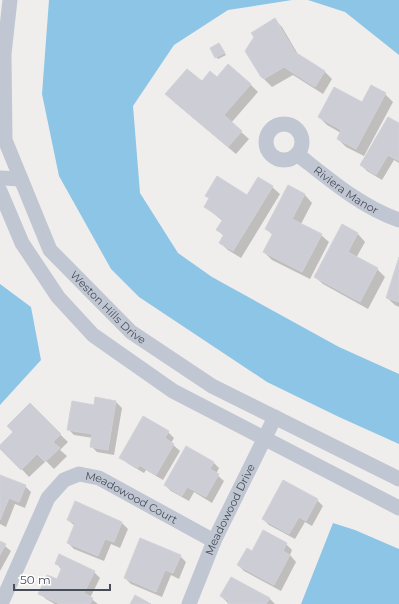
<svg xmlns="http://www.w3.org/2000/svg" width="399" height="604" font-family="Montserrat,sans-serif">
	<rect width="100%" height="100%" fill="#f0eeed"/>
	<!-- water -->
	<path fill="#8dc5e6" d="M49,0H292L228,10L174,45L133,106L140,193L178,253L212,277L339,347L399,374V444L339,417L267,382L139,297L111,269L59,176L42,94Z
		M308,0H399V55L345,12Z
		M0,284L31,307L41,360L0,405Z
		M333,523L355,530L399,549V604H301Z"/>
	<!-- shadow -->
	<path fill="#0003" d="M275,20L282,27L299,56L324,71L332,79L323,94L293,75L272,87L262,77L255,37Z
		M219,44L226,55L218,59L216,57Z
		M217,78L250,84L258,92L231,123L249,139L236,154L174,102Z
		M385,94L393,102L364,156L346,147L338,139L341,133L327,125L319,117L362,104Z
		M399,124V163L394,160L382,180L367,171L361,165Z
		M272,187L280,194L241,258L228,250L220,243L224,236L217,230L223,221L205,207L210,199L206,195L247,196Z
		M288,187L305,195L312,203L301,224L321,235L329,242L310,279L272,260L264,252L273,235L266,229Z
		M358,234L365,242L356,258L377,269L385,277L368,309L323,284L315,277Z
		M399,259V307L395,305L387,298Z
		M116,402L122,408L114,455L97,452L91,446L93,438L74,435L68,429L94,406Z
		M30,405L68,442L60,450L67,456L54,469L46,461L29,477L0,446L15,432Z
		M168,432L174,438L171,443L180,451L163,480L146,470L144,473L127,463L121,457Z
		M213,462L219,468L216,474L224,481L212,503L194,492L189,501L171,491L165,485Z
		M0,476L25,486L31,492L25,508L15,504L6,527L0,524Z
		M317,500L323,506L312,526L305,522L295,539L269,525L263,519Z
		M75,503L122,523L128,529L120,548L111,544L104,561L74,549L68,543L75,526L68,520Z
		M263,532L286,544L292,550L290,555L296,562L281,591L244,571L238,565L252,552Z
		M0,542L11,551L0,571Z
		M180,556L186,562L179,579L171,575L162,597L131,584L125,578Z
		M56,563L94,572L100,578L90,598L98,604H55L46,599L40,593L57,581L62,570Z
		M221,596L269,598L275,604H229Z"/>
	<!-- building -->
	<path fill="#cdced5" stroke="#d1d2d8" d="M275,18L295,52L325,71L315,87L284,67L264,79L261,77L245,51L254,37L251,33Z
		M219,43L225,53L215,58L210,48Z
		M228,64L251,84L224,115L242,131L228,147L165,94L187,69L202,81L210,71L217,77Z
		M371,85L386,93L356,149L337,139L341,130L318,117L334,87L362,102Z
		M388,117L399,123V161L388,155L376,175L360,165Z
		M217,176L247,195L258,177L273,186L233,251L219,243L224,234L216,230L223,219L204,207L209,198L205,196Z
		M288,185L305,194L292,219L322,234L302,272L263,252L273,233L265,229Z
		M342,224L358,233L348,252L378,268L360,302L314,277Z
		M399,257V302L386,298Z
		M95,397L116,401L108,450L90,447L92,434L67,430L72,401L94,405Z
		M30,403L61,434L53,442L60,448L45,462L37,454L21,470L0,449V445L13,432L7,426Z
		M143,416L169,431L165,438L174,444L156,475L139,465L138,468L119,458Z
		M186,446L214,462L210,469L219,474L206,497L187,487L182,496L164,485Z
		M0,475L26,485L19,502L9,498L0,520Z
		M283,480L318,499L306,521L299,517L289,534L262,519Z
		M75,501L122,522L114,542L105,539L98,556L67,543L75,523L67,520Z
		M263,530L287,543L283,551L290,555L274,585L237,565L247,548L252,551Z
		M140,538L181,555L173,573L165,570L156,592L124,578Z
		M0,541L6,544L0,555Z
		M59,554L95,571L84,593L93,598L90,604H60L38,594L47,575L57,579L62,567L55,564Z
		M231,577L270,598L266,604H228L229,601L220,596Z
		M135,595L151,604H130Z"/>
	<g fill="none" stroke-linecap="round" stroke-linejoin="round">
		<!-- street -->
		<g stroke="#c1c7d2" stroke-width="15">
			<path id="s1" d="M10,0L4,54L5,140L50,250L131,332L212,386L399,479"/>
			<circle cx="284" cy="142" r="18"/>
			<path id="s2" d="M297,154C329,179 361,207 399,220"/>
			<path d="M0,178L21,179"/>
			<path d="M0,191L22,243L58,297L93,335L173,391L399,508"/>
			<path id="s3" d="M1,604L48,498L64,480L79,474L99,478L214,541"/>
			<path id="s4" d="M189,604L214,541L275,417"/>
		</g>
	</g>
	<g text-anchor="middle" stroke-width="3" stroke-linejoin="round" paint-order="stroke">
		<!-- street labels -->
		<g font-size="11" fill="#474d59" stroke="#fff">
			<text dy="4" stroke="none"><textPath href="#s2" startOffset="61">Riviera Manor</textPath></text>
			<text dy="4" stroke="none"><textPath href="#s1" startOffset="341">Weston Hills Drive</textPath></text>
			<text dy="4" stroke="none"><textPath href="#s3" startOffset="214">Meadowood Court</textPath></text>
			<text dy="4" stroke="none"><textPath href="#s4" startOffset="103">Meadowood Drive</textPath></text>
		</g>
	</g>
	<!-- scale -->
	<path d="M14 584v6h96v-6" fill="none" stroke="#474d59" stroke-width="2"/>
	<text x="20" y="584" font-size="12" fill="#474d59" stroke="#ffffff" stroke-width="3" paint-order="stroke">50 m</text>
</svg>
